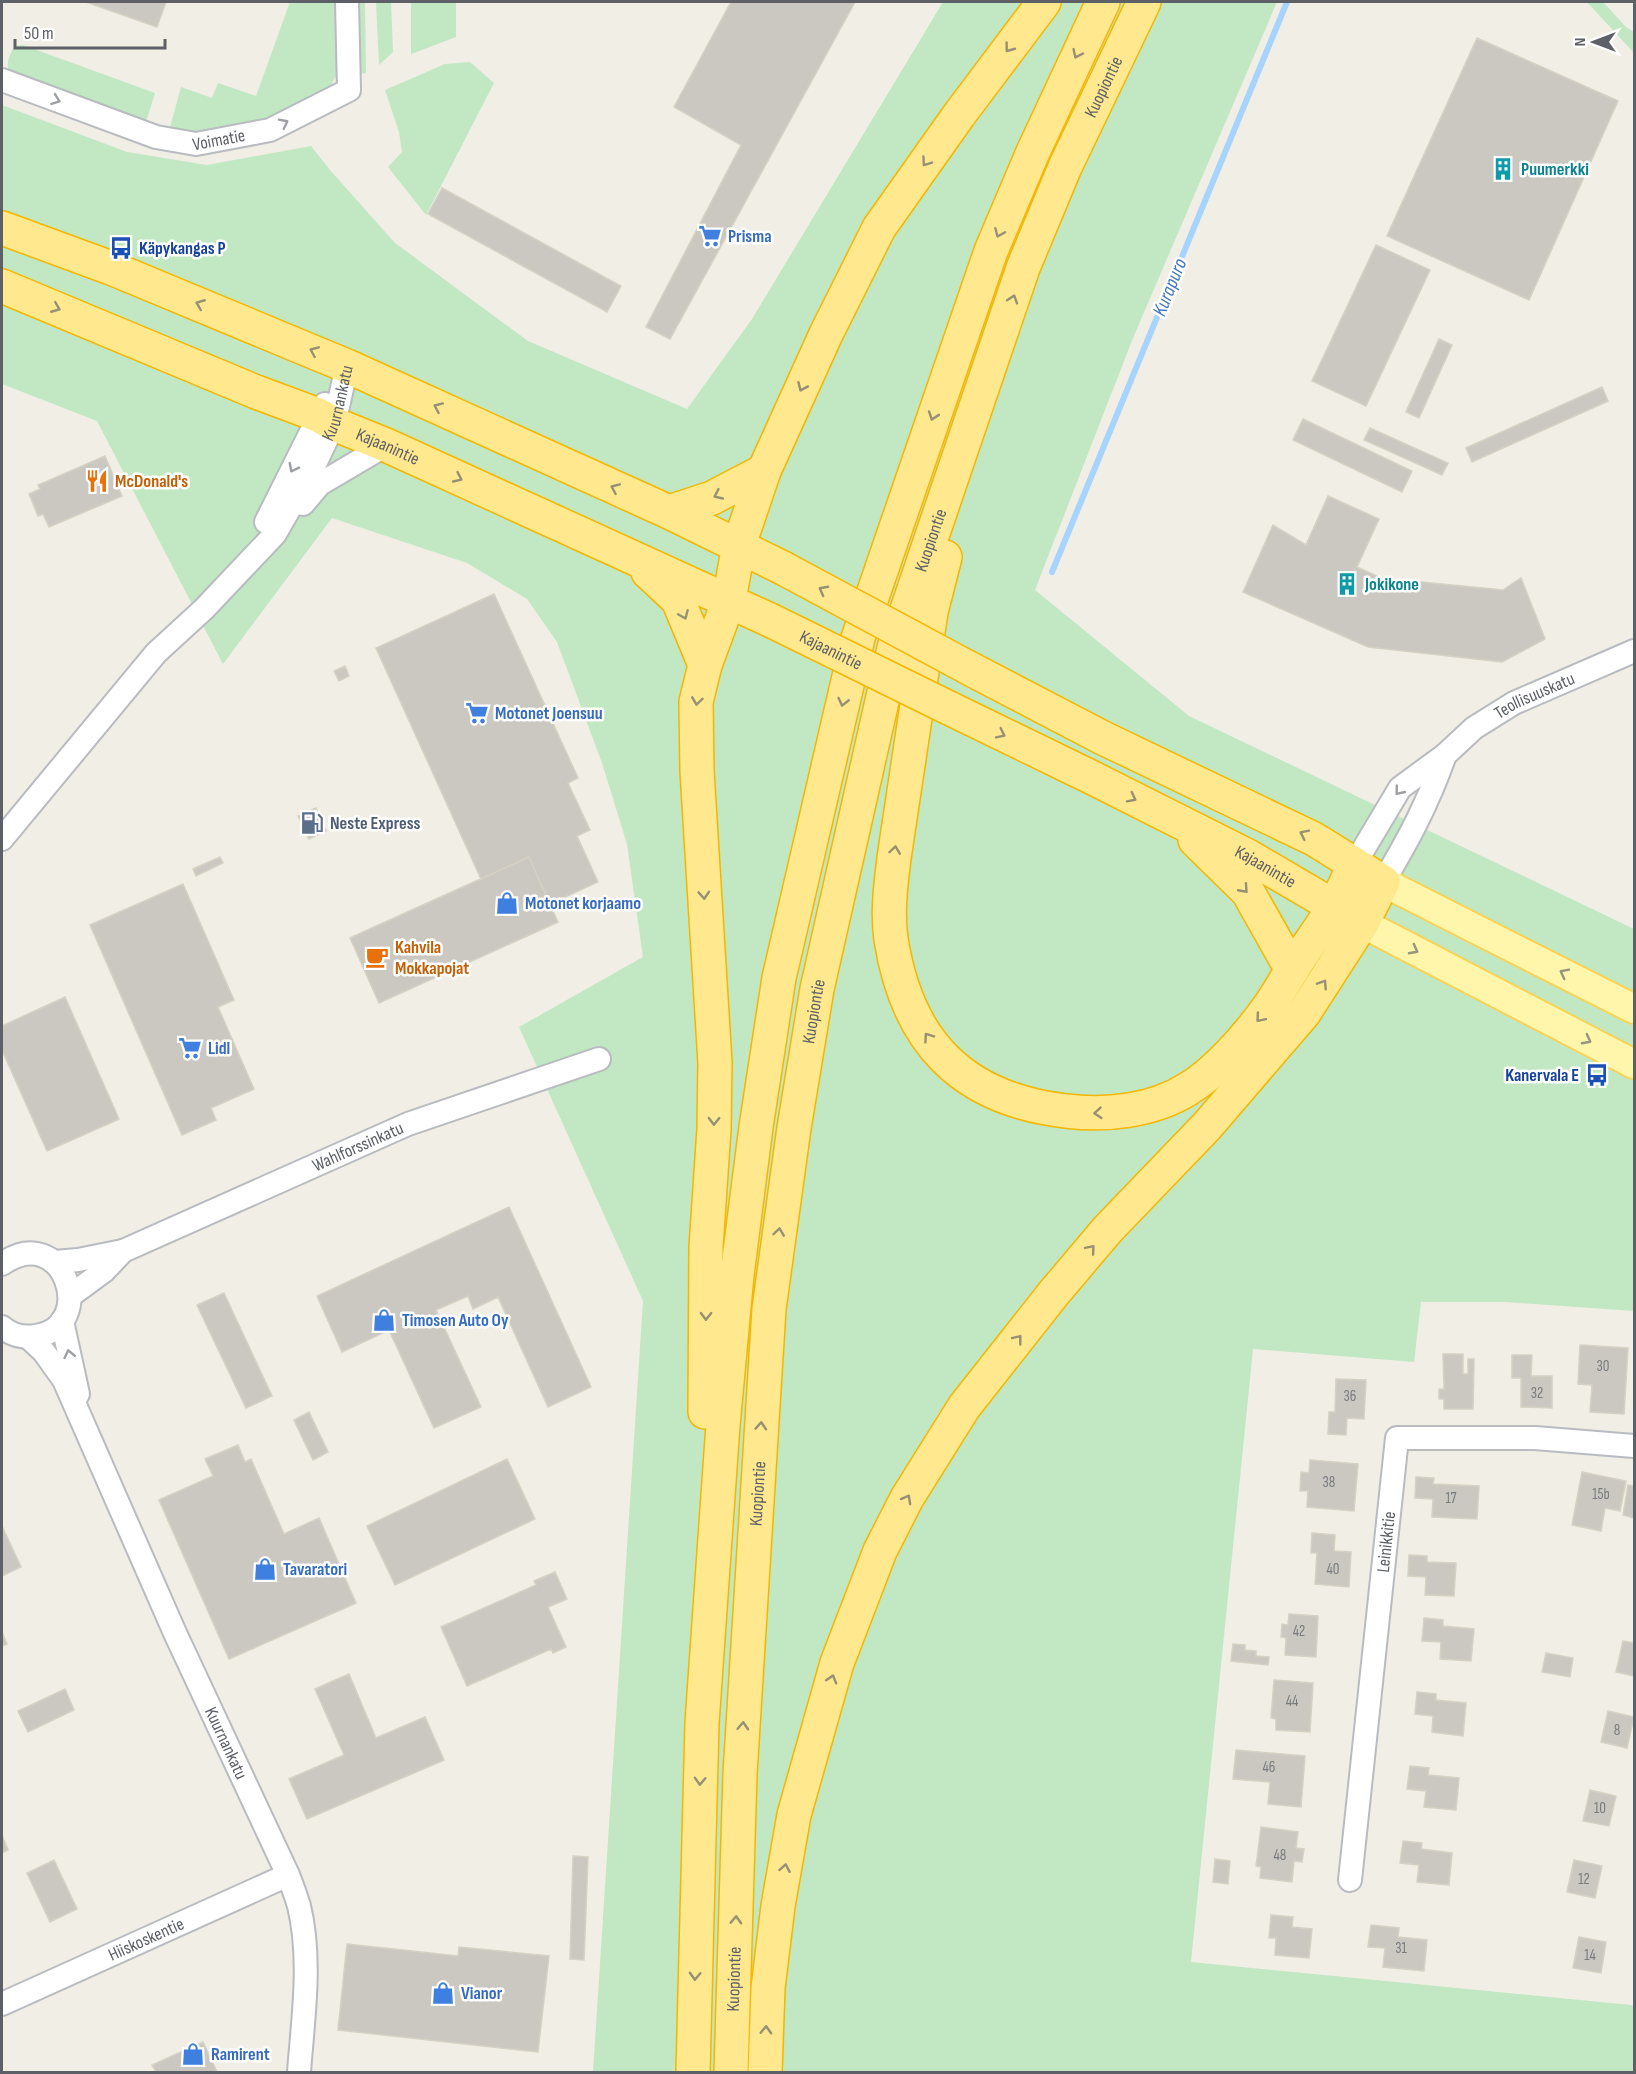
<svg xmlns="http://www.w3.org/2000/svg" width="1636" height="2074" font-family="'Sofia Sans Condensed',sans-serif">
	<rect width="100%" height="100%" fill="#f0eee5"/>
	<!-- green -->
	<path fill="#c1e8c3" d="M290,2H337L338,36L336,76L329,89L260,124L181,136L169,131L181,87L212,98L218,83L256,96Z
		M358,2H365L366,73L359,74Z
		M376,2H391L393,52L379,65Z
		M411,2H456V37L411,54Z
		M943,2H1277L1133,338L1035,590L1189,716L1634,929V1311L1505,1302H1421L1414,1362L1253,1349L1191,1962L1631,2005L1634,2006V2072H593L643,1301L519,1027L643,957L627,844L602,763L557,642L527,599L467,563L332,518L223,664L97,421L2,384V105L127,152L207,165L311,146L330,170L395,243L528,341L687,409L752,319Z
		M1587,2H1603L1626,27L1634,32V53Z
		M23,45L155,93L146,122L11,78C5,66 8,59 14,46Z
		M470,62L494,83L426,215L388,167L402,152L399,132L385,90L445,64Z"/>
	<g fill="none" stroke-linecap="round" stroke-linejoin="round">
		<!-- stream -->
		<path stroke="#a6d4ff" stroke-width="6" d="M1052,572L1287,2"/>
	</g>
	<!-- building -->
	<path fill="#cbc8c2" stroke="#d5d1c3" stroke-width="1.5" d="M86,2H166L157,27Z
		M731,2H855L670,339L646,327L741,145L674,107Z
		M1477,38L1618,101L1529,300L1387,236Z
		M442,188L621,286L607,312L428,214Z
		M1376,245L1430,270L1366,406L1312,381Z
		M1439,339L1452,345L1419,418L1406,412Z
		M1602,387L1608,401L1472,462L1466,448Z
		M1303,419L1412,471L1402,492L1293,440Z
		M1370,428L1448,463L1442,475L1364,440Z
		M105,456L122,496L49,527L43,514L38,516L29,494L40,489L38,485Z
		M1328,496L1379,519L1357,567L1381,578L1503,590L1521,578L1545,639L1502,662L1368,647L1243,592L1273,525L1306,545Z
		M494,594L578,778L568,783L590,830L577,836L598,882L550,904L529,857L481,879L376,648Z
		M345,666L349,676L339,681L334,671Z
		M316,808L326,831L309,839L298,816Z
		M220,857L223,863L196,876L193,869Z
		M529,857L558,922L379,1003L350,938Z
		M183,884L234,1000L218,1007L254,1089L211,1108L216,1120L182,1135L90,925Z
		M65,997L119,1119L47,1151L2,1050V1026Z
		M509,1207L591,1387L548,1407L498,1297L473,1309L468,1296L436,1310L481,1407L434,1428L389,1330L342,1352L317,1296Z
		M224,1293L272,1396L246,1408L197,1305Z
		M1580,1345L1628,1348L1624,1414L1590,1412L1592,1385L1578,1384Z
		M1443,1354H1463V1374H1468V1359H1474L1473,1409H1444V1399H1439V1389H1444Z
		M1512,1355H1532L1531,1376H1552V1408L1521,1407V1378H1512Z
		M1336,1379L1366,1380L1364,1419L1347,1418L1346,1435L1328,1434L1329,1412H1335Z
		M309,1412L328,1452L313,1460L294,1420Z
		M238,1445L245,1462L251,1459L284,1534L319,1518L356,1603L229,1659L159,1500L213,1476L205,1459Z
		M507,1459L535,1519L395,1585L367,1526Z
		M1310,1460L1358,1464L1354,1511L1307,1507L1308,1491H1300L1301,1472L1309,1473Z
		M1582,1472L1626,1481L1620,1511L1605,1508L1601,1531L1572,1525Z
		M1416,1477L1434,1478L1433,1484L1479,1486L1477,1519L1432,1517L1433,1499L1415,1498Z
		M1628,1485L1634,1486V1518L1623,1515Z
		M2,1526L21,1567L2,1576Z
		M1312,1533L1335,1535L1334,1551L1351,1552L1349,1587L1315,1584L1317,1553H1311Z
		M1409,1555L1427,1556V1562L1456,1563L1454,1596L1425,1595L1426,1577L1408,1576Z
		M555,1572L567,1599L548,1607L566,1647L553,1653L551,1649L467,1686L441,1627L536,1585L534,1581Z
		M1289,1614L1318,1616L1316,1657L1285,1655L1286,1638L1281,1637L1282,1624L1288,1625Z
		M1424,1618L1443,1620V1626L1474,1629L1471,1661L1440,1659L1441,1642L1422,1641Z
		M2,1632L7,1644L2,1646Z
		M1623,1641L1634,1643V1676L1616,1672Z
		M1233,1644L1245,1645V1650L1256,1651V1656L1269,1657L1268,1665L1231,1661Z
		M1546,1653L1573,1658L1570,1677L1542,1672Z
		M349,1674L376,1738L425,1717L444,1760L307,1819L289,1779L344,1755L315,1689Z
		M1274,1680L1313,1683L1310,1732L1276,1730V1719L1271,1718Z
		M65,1689L74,1710L28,1732L18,1711Z
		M1417,1692L1436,1694V1700L1466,1703L1463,1736L1432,1732L1433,1716L1415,1714Z
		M1608,1711L1634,1717L1627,1748L1601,1742Z
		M1236,1750L1305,1756L1301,1807L1268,1804L1270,1782L1233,1779Z
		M1410,1766L1429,1768L1428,1775L1459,1778L1456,1810L1424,1807L1426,1791L1407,1789Z
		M1590,1790L1616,1796L1609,1826L1583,1821Z
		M1261,1827L1298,1832L1296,1848L1304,1849L1302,1862L1294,1861L1292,1882L1260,1878L1261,1867L1256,1866Z
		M2,1835L8,1850L2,1853Z
		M1403,1841L1422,1843L1421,1849L1452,1853L1449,1885L1417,1882L1419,1865L1400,1863Z
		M573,1856L588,1857L584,1960L570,1959Z
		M1215,1859L1230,1861L1228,1884L1213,1882Z
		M54,1860L77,1909L50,1922L27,1873Z
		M1574,1860L1602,1866L1595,1898L1567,1892Z
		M1271,1915L1293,1917L1292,1927L1312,1929L1309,1958L1275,1955L1276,1938H1269Z
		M1371,1925L1399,1928L1398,1937L1427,1940L1424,1971L1383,1967L1385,1948L1368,1947Z
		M1579,1937L1606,1942L1601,1973L1573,1968Z
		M347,1944L458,1956L459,1947L549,1956L538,2052L338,2030Z
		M203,2042L217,2072H156L152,2065Z"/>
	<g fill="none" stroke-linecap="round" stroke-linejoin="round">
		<!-- minor casing -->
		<g stroke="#b8bbc0" stroke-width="26">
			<g id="minor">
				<path id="s1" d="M2,80L156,137L196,144L270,130L349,90L347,2"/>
				<path d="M303,504L320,484L386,445"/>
				<path d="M266,522L325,404"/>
				<path id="s2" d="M2,839L156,653L204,609L275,534L314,466L334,424L347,366"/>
				<path id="s3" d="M1354,865L1400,788L1445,755L1474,728L1514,703L1634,651"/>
				<path d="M1383,882C1409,839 1428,803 1445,755"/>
				<path id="s4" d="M54,1262L78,1260L123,1251L408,1124L599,1059"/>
				<path d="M2,1264C64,1220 99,1327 36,1336C23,1338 11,1335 2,1327"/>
				<path d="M70,1296L104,1271L123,1251"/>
				<path d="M62,1321L78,1394"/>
				<path id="s5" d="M28,1337L44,1352L64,1380L175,1633L288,1875C292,1885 296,1896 299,1906C312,1960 303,2018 299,2072"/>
				<path id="s6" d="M1350,1880L1397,1438H1535L1634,1446"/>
				<path id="s7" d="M2,2004L288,1875"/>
			</g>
		</g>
		<!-- major casing -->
		<g stroke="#f8d357" stroke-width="32">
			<path id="major" d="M1383,882L1634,1009
				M1362,923L1634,1064"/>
		</g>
		<!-- highway casing -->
		<g stroke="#f5b600" stroke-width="36">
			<g id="highway">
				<path d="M2,228L111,268L347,366L669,512L783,568"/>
				<path id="s8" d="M2,286L256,392L318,415L334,424L386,445L770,620"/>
				<path d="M669,512L712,498L764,471"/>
				<path d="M945,557L931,612L894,858C891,884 887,912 891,939C907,1042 962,1099 1066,1111C1106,1116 1153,1111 1188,1089C1215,1073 1247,1037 1265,1012C1275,999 1283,984 1292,970C1305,948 1322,928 1334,906C1342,893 1348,878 1354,865"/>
				<path d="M648,572L678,600L705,665"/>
				<path id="s9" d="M949,708L1091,777L1248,856L1352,917"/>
				<path d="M1195,840L1248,892L1292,970"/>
				<path d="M705,1412L706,1247L714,1129L715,1063L697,771L696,702L705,665L729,600L739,545L764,471L826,334L879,228L959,115L1044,2"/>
				<path d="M693,2072L702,1723L723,1425L737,1275L756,1127L779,978L858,638L991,251L1033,152L1103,2"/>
				<path id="s10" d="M731,2072L740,1774L769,1309L794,1128L817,989L894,648L1023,268L1065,167L1144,2"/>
				<path d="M765,2072L768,1988L778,1906L794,1815L837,1663L880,1551L907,1498L964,1407L1053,1294L1108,1229L1207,1126L1304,1013L1362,923L1383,882L1314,839L1103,738L967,667"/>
			</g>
		</g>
		<!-- minor -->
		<use href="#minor" stroke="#fff" stroke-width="22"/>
		<!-- major -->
		<use href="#major" stroke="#fff6ab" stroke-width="28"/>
		<!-- highway -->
		<use href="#highway" stroke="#ffe88d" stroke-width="33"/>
		<!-- highway-bridge casing -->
		<g stroke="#f5b600" stroke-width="36" stroke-linecap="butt">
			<g id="highway-bridge">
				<path d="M783,568L967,667"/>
				<path id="s11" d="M770,620L949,708"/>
			</g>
		</g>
		<!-- highway-bridge -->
		<use href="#highway-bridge" stroke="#ffe88d" stroke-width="33"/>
	</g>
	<!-- one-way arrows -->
	<defs><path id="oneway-chevron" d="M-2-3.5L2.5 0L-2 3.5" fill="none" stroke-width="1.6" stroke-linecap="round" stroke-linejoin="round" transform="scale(1.5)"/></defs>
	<g stroke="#969074">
		<use href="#oneway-chevron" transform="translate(1009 48) rotate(127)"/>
		<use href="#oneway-chevron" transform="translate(1077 54) rotate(115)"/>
		<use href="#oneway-chevron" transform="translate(926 162) rotate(125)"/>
		<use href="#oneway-chevron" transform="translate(999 233) rotate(113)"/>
		<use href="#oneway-chevron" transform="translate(1013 299) rotate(-72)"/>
		<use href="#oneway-chevron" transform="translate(200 304) rotate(-158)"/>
		<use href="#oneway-chevron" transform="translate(56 308) rotate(22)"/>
		<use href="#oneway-chevron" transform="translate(314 351) rotate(-157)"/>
		<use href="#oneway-chevron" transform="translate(802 387) rotate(114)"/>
		<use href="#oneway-chevron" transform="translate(438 407) rotate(-156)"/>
		<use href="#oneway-chevron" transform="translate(933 416) rotate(109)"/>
		<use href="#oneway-chevron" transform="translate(458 478) rotate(25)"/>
		<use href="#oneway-chevron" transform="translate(615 488) rotate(-156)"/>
		<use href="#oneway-chevron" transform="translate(718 495) rotate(155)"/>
		<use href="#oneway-chevron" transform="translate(823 590) rotate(-152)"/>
		<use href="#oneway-chevron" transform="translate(684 615) rotate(67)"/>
		<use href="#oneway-chevron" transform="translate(697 701) rotate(98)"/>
		<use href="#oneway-chevron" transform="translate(843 702) rotate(103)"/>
		<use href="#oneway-chevron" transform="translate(1001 734) rotate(26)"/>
		<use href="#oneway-chevron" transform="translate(1132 798) rotate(27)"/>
		<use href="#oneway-chevron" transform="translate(1304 834) rotate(-154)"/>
		<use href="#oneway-chevron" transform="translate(895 850) rotate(-82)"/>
		<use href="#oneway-chevron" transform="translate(1244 889) rotate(48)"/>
		<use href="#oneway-chevron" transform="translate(704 895) rotate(86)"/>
		<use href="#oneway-chevron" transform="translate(1323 984) rotate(-57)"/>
		<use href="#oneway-chevron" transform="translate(1260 1018) rotate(130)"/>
		<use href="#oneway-chevron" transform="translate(928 1037) rotate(-125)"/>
		<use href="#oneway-chevron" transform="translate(1098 1113) rotate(175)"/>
		<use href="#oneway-chevron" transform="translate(714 1121) rotate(91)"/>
		<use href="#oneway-chevron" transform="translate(779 1232) rotate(-82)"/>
		<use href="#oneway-chevron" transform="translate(1091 1249) rotate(-50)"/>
		<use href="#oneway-chevron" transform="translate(706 1316) rotate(91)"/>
		<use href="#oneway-chevron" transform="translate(1018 1339) rotate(-52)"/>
		<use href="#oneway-chevron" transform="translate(761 1426) rotate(-86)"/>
		<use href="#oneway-chevron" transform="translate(907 1499) rotate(-61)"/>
		<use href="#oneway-chevron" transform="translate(832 1679) rotate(-73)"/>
		<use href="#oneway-chevron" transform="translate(743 1726) rotate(-87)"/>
		<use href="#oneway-chevron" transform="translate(700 1781) rotate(92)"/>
		<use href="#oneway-chevron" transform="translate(785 1868) rotate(-80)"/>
		<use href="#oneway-chevron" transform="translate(736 1920) rotate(-88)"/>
		<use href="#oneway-chevron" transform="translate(695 1976) rotate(92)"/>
		<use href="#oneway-chevron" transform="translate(766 2030) rotate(-88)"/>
	</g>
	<g stroke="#9ea0a4">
		<use href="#oneway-chevron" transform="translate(56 100) rotate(20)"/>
		<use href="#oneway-chevron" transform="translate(284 123) rotate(-27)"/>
		<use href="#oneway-chevron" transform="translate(293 468) rotate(117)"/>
		<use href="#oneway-chevron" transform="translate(1399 791) rotate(129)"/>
		<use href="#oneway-chevron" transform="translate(69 1354) rotate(-103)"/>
	</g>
	<g stroke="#96957f">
		<use href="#oneway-chevron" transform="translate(1414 950) rotate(28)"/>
		<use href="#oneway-chevron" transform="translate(1564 973) rotate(-153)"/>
		<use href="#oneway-chevron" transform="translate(1587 1040) rotate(28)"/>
	</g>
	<!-- icons -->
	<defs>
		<g id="building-bare" transform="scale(1.8)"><path d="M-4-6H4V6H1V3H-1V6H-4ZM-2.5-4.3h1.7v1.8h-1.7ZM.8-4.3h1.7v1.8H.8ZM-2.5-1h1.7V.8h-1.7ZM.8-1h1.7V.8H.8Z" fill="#0f9aa8" stroke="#fff" stroke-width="2.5" paint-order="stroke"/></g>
		<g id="supermarket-bare" transform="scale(1.8)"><path d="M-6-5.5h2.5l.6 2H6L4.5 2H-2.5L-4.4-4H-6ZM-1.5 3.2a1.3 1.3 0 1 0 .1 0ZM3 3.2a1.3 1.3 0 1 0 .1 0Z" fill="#3f7fe0" stroke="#fff" stroke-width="2.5" paint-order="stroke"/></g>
		<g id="bus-bare" transform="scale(1.8)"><path d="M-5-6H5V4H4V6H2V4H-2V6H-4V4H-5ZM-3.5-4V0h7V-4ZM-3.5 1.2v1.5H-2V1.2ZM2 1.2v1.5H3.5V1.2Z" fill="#1a4fb4" stroke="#fff" stroke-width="2.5" paint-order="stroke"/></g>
		<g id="restaurant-bare" transform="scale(1.8)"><path d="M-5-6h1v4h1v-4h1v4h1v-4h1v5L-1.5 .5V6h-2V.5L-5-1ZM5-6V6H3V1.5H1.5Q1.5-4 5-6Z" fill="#e8710a" stroke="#fff" stroke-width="2.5" paint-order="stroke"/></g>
		<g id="fuel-bare" transform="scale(1.8)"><path d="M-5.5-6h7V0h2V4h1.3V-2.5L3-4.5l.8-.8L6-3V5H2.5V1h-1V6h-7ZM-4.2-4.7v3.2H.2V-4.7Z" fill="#5c6f8a" stroke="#fff" stroke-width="2.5" paint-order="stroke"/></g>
		<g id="shop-bare" transform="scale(1.8)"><path d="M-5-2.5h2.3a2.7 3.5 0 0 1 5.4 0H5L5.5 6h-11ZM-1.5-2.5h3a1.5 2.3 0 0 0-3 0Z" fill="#3f7fe0" stroke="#fff" stroke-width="2.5" paint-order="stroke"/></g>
		<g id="cafe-bare" transform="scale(1.8)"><path d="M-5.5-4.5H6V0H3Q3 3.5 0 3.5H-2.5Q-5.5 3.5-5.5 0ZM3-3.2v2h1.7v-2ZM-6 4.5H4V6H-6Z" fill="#e8710a" stroke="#fff" stroke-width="2.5" paint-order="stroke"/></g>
	</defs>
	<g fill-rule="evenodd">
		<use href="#building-bare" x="1503" y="169"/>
		<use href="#supermarket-bare" x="710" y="236"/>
		<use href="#bus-bare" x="121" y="248"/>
		<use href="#restaurant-bare" x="97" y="481"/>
		<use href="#building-bare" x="1347" y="584"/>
		<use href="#supermarket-bare" x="477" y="713"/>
		<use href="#fuel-bare" x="312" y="823"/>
		<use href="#shop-bare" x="507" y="903"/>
		<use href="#cafe-bare" x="377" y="957"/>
		<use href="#supermarket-bare" x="190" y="1048"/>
		<use href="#bus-bare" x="1597" y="1075"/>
		<use href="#shop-bare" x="384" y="1320"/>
		<use href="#shop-bare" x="265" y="1569"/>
		<use href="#shop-bare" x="443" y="1993"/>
		<use href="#shop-bare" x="193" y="2054"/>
	</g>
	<g text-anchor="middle" stroke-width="5" stroke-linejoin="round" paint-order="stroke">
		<!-- number labels -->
		<g font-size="15" fill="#787b7e">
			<text x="1603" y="1371">30</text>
			<text x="1537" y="1398">32</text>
			<text x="1350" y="1401">36</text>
			<text x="1329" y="1487">38</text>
			<text x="1601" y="1499">15b</text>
			<text x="1451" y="1503">17</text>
			<text x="1333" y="1574">40</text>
			<text x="1299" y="1636">42</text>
			<text x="1292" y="1706">44</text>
			<text x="1617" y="1735">8</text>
			<text x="1269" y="1772">46</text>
			<text x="1600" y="1813">10</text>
			<text x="1280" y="1860">48</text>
			<text x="1584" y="1884">12</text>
			<text x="1401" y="1953">31</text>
			<text x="1590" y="1960">14</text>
		</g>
		<!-- street labels -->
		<g font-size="18" fill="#5d6167" stroke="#fff">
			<text dy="6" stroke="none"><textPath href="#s10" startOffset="2037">Kuopiontie</textPath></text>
			<text dy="6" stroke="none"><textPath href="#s1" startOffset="228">Voimatie</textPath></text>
			<text dy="6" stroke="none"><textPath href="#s2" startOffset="556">Kuurnankatu</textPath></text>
			<text dy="6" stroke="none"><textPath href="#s8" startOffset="418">Kajaanintie</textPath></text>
			<text dy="6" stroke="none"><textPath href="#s10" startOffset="1551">Kuopiontie</textPath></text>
			<text dy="6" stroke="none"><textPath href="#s11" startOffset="68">Kajaanintie</textPath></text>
			<text dy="6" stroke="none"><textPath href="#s3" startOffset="254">Teollisuuskatu</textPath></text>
			<text dy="6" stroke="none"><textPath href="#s9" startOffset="354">Kajaanintie</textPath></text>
			<text dy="6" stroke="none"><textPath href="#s10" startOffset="1065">Kuopiontie</textPath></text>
			<text dy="6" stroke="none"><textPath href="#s4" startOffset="327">Wahlforssinkatu</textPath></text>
			<text dy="6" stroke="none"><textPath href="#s10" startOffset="579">Kuopiontie</textPath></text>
			<text dy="6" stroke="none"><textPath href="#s6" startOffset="340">Leinikkitie</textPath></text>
			<text dy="6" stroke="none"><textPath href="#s5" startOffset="454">Kuurnankatu</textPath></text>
			<text dy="6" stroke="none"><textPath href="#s7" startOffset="158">Hiiskoskentie</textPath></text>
			<text dy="6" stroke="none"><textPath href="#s10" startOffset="93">Kuopiontie</textPath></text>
		</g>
		<!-- culture labels -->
		<g font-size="18" font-weight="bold" fill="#0d838f" stroke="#fff" text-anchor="start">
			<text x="1521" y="175">Puumerkki</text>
			<text x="1365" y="590">Jokikone</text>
		</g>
		<!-- shop labels -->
		<g font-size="18" font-weight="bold" fill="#366cbe" stroke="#fff" text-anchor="start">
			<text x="728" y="242">Prisma</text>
			<text x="495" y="719">Motonet Joensuu</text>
			<text x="525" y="909">Motonet korjaamo</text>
			<text x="208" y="1054">Lidl</text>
			<text x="402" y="1326">Timosen Auto Oy</text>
			<text x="283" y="1575">Tavaratori</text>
			<text x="461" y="1999">Vianor</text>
			<text x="211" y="2060">Ramirent</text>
		</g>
		<!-- transit labels -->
		<g font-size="18" font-weight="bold" fill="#164399" stroke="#fff" text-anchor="start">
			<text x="139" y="254">Käpykangas P</text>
			<text x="1579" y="1081" text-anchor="end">Kanervala E</text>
		</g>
		<!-- food labels -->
		<g font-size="18" font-weight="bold" fill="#c56008" stroke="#fff" text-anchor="start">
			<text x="115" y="487">McDonald's</text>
			<text x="395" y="953">Kahvila<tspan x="395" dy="21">Mokkapojat</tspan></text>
		</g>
		<!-- service labels -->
		<g font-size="18" font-weight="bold" fill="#4e5e75" stroke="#fff" text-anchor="start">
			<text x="330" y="829">Neste Express</text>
		</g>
		<!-- water labels -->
		<g font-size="20" font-style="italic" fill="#4078c0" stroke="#fff">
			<text transform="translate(1169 287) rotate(-68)" y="7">Kurapuro</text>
		</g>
	</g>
	<!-- border -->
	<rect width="1636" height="2074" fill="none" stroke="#5d6167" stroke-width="6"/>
	<!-- north arrow -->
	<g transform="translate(1594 42) rotate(270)" stroke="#ffffff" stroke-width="4.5" paint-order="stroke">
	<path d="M0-4.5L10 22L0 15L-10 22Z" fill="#5d6167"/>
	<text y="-9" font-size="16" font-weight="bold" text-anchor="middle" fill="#5d6167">N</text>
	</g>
	<!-- scale -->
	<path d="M15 39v9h150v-9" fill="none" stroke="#5d6167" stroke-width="3"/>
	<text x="24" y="39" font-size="18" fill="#5d6167" stroke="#ffffff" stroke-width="4.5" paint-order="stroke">50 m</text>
</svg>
